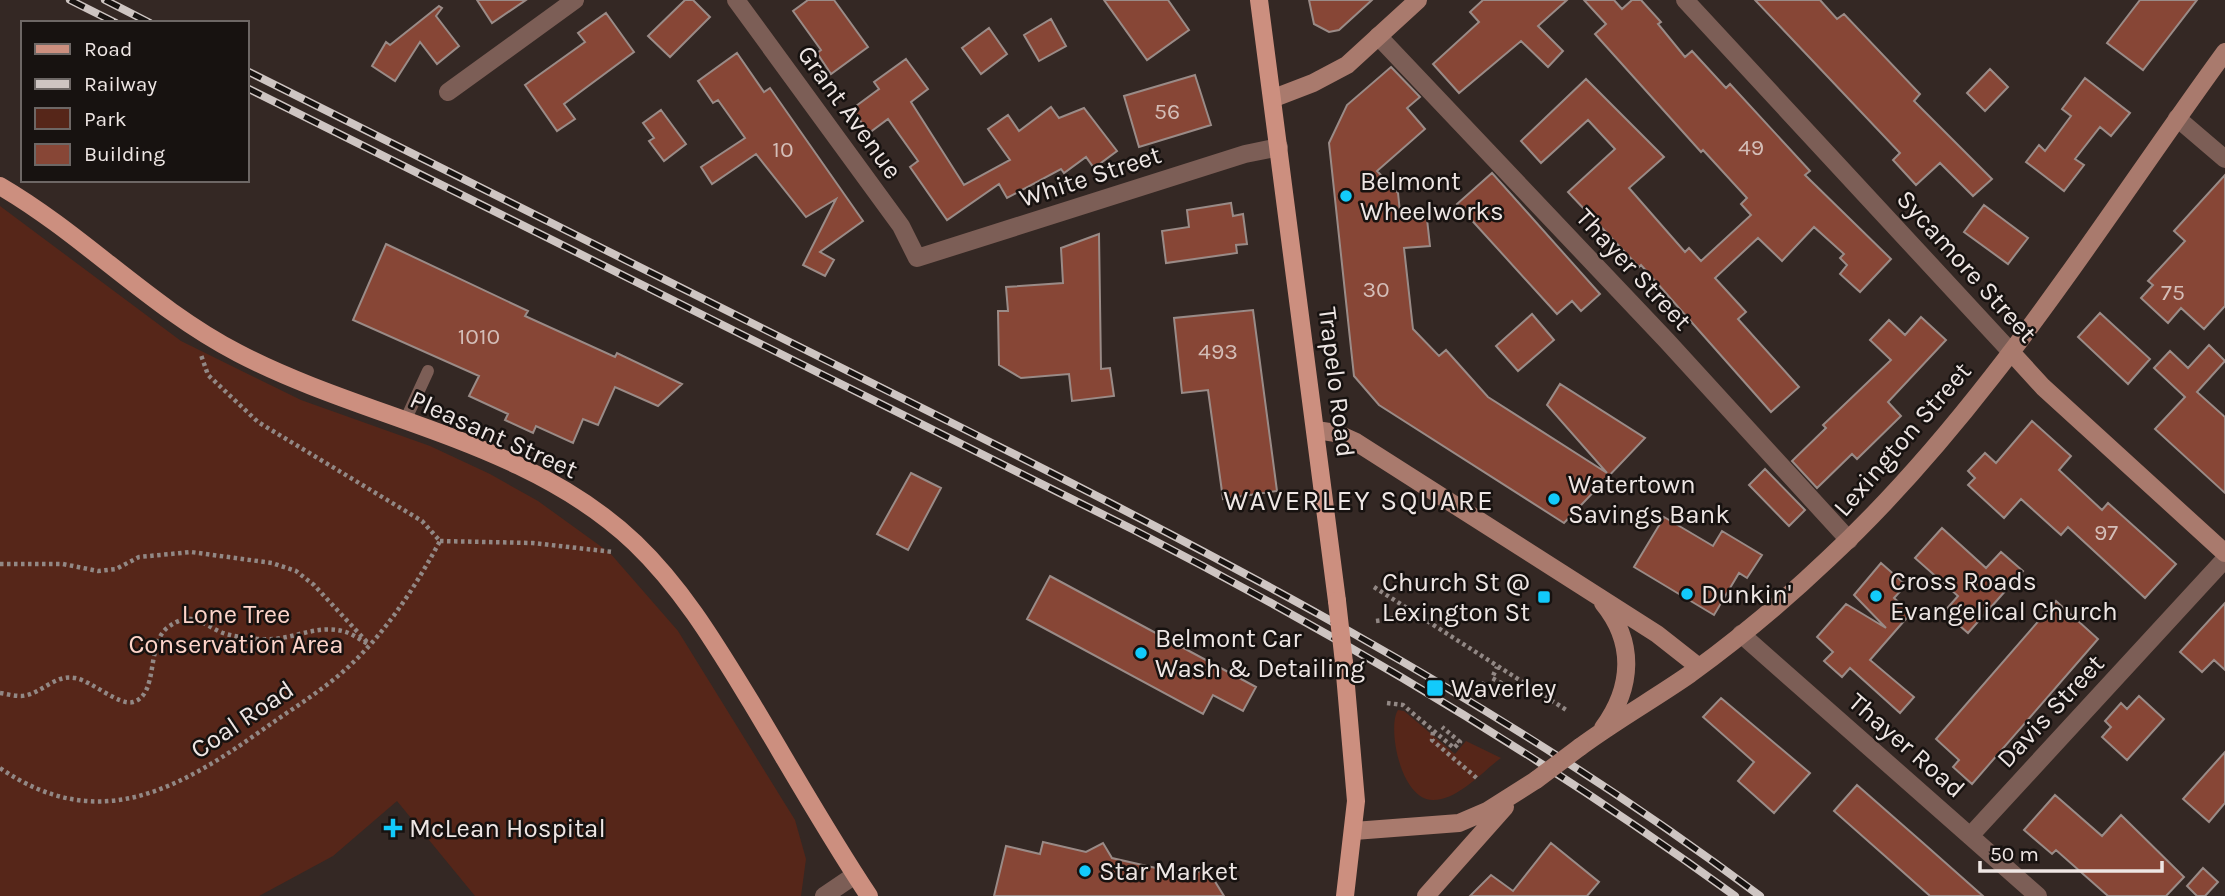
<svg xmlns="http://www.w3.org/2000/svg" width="2225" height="896" font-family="Karla,sans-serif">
	<rect width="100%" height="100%" fill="#342824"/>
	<!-- green -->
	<path fill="#562619" d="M0,206L181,341L301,400L430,446L490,474L538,501L610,553L678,631L795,820L806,859L801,896H475L397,801L333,856L259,896H0Z
		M1398,710L1404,711L1455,754L1466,741L1501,758C1482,772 1458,800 1433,800C1400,800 1387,726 1398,710Z"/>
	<!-- building -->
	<path fill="#874636" stroke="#9a8b87" stroke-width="2" d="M477,0H526L492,23Z
		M685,0H693L710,17L670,57L648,36Z
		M808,0H834L868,47L831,74L817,53L821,50L793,11Z
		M1104,0H1168L1189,30L1147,60Z
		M1309,0H1372L1339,30L1329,32L1314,24Z
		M1483,0H1567L1538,26L1563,51L1548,67L1521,41L1459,93L1433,64L1479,22L1470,12Z
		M1584,0H1614L1622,9L1632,0H1641L1661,22L1658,24L1685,57L1692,51L1726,88L1730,84L1810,171L1805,175L1891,259L1860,292L1840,274L1847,265L1840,258L1844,254L1814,227L1782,261L1758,238L1715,278L1746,312L1738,319L1799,387L1771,412L1641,265L1639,267L1568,192L1615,149L1588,120L1541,163L1521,141L1586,79L1664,157L1629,188L1685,252L1689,248L1701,261L1751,215L1741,204L1747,198L1703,150L1701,152L1595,34L1606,24Z
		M1755,0H1820L1837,19L1844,14L1920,94L1914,101L1992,179L1973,196L1940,163L1916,185L1893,160L1900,153Z
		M2140,0H2197L2143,70L2107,43Z
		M439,6L442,8L436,16L459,46L437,64L420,42L395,81L372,66L386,42L390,45Z
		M606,13L634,52L564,104L575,119L557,131L525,85L585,42L578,33Z
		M1051,19L1066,46L1039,61L1024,35Z
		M989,28L1007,54L981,74L962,48Z
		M737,53L764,92L770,88L863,221L820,252L834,260L825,276L803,265L836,199L806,217L756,154L712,184L701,167L745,138L718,100L713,103L698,81Z
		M906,59L928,89L911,102L964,185L1010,160L988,129L1008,115L1019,131L1051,107L1059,118L1084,108L1117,151L1094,168L1086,157L1064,173L1061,169L1007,198L999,184L947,220L910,167L918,161L888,119L869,133L852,109L879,89L874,82Z
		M1391,67L1420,97L1407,108L1425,129L1377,171L1398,193L1400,212L1426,210L1430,246L1404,248L1413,329L1439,356L1446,350L1488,397L1607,473L1547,405L1560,384L1645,438L1564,523L1379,405L1354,376L1329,143L1347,105Z
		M1990,69L2008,87L1985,111L1967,93Z
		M1195,75L1211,125L1139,147L1124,96Z
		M2085,78L2130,113L2111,136L2100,127L2075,159L2084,165L2064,191L2026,162L2039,145L2045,151L2071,116L2062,109Z
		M661,110L686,144L664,161L649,141L654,138L643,123Z
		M1492,173L1600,294L1581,311L1572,301L1557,314L1457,204Z
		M2225,175V306L2204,329L2181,308L2168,323L2141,298L2153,285L2148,281L2185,241L2174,231Z
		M1231,203L1233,216L1243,214L1247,244L1236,245L1237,253L1166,263L1162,231L1189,227L1187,210Z
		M1984,205L2028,238L2008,264L1964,232Z
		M1099,234L1101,369L1110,368L1114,396L1072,401L1069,374L1021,378L999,365L998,311H1008L1006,287L1063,283L1061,248Z
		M386,244L528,311L525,316L615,357L617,353L682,384L658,406L615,387L598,425L583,419L573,443L536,426L533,433L505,420L508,414L469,396L479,376L353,320Z
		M1253,310L1277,491L1223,499L1208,390L1182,393L1174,318Z
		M2100,313L2150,359L2128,384L2078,337Z
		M1532,314L1554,340L1518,371L1496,346Z
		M1921,317L1946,340L1888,402L1901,416L1857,459L1852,454L1817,488L1792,461L1826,428L1823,425L1891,360L1870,340L1889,320L1905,335Z
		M2209,345L2225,361L2197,392L2225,417V493L2155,429L2185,397L2154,368L2170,351L2188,368Z
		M2032,421L2071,456L2059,470L2102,510L2108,503L2176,564L2145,598L2068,527L2061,535L2021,499L2004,518L1968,485L1975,478L1968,471L1985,453L1996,463Z
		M1765,469L1805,510L1789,526L1749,485Z
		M911,473L941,488L908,550L877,534Z
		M1664,517L1713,546L1722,531L1762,555L1747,578L1739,573L1714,615L1634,567Z
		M1942,528L1986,568L2001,552L2023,571L1968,633L1944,612L1958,596L1915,558Z
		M1881,563L1906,585L1894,598L1911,613L1870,660L1914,697L1900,713L1850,668L1842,677L1824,661L1833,652L1817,637L1846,604L1886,628L1854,595Z
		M1050,576L1256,687L1243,711L1213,695L1203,714L1027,619Z
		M2056,601L2098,639L1972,784L1953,767L1959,760L1936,739Z
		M2225,603V670L2214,660L2202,672L2180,652Z
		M2139,696L2164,719L2127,760L2102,737L2111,727L2105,721L2121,703L2127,709Z
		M1721,698L1810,773L1774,813L1738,781L1754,762L1703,717Z
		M2225,752V803L2209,822L2183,799Z
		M1857,785L1922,842L1983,896H1930L1885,856L1834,811Z
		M2055,795L2102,836L2121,815L2184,877L2166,896H2108L2056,850L2052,854L2024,830Z
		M1043,842L1086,852L1103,843L1112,858L1191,876L1206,867L1224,896H994L1006,846L1040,854Z
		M1551,843L1599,882L1587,896H1470L1491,875L1513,891Z
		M2203,868L2218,882L2205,896H2197L2187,886Z"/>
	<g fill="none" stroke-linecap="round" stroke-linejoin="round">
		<!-- path -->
		<path stroke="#928885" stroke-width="4.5" stroke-dasharray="3.5 3.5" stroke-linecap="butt" d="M440,541L533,543L613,552
			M0,564H63L98,571L116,569L139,557L191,552L272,563L296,571L314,585L367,642
			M1374,587L1568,711
			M1376,621L1417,615
			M1481,683L1511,698L1514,690L1492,678L1497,667
			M0,693C7,694 14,696 21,696C41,695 54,674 75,678C92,681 119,706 133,702C159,695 146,645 167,628C195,606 206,630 230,635C243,638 261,640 273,639C299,637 319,624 346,632C354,635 362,641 370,645
			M1387,703L1403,705L1454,748L1460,742L1442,727
			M1433,732L1432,740L1479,780
			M0,768C99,836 179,789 265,728C289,711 315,695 338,676C382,639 413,591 440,541L422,521L258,422L208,375L201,355"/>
		<!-- lane -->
		<path stroke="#7c5e56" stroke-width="12" d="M405,421L428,371"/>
		<!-- street -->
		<path stroke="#7c5e56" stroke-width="18" d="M736,0L901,226L917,258L1245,154L1279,147
			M1685,0L2011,352
			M1378,36L1667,341L1849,540
			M448,92L575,0
			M2177,118L2225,159
			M1741,634L2038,896
			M1970,836L2225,559
			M824,896L855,875"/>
		<!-- secondary -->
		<path stroke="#a97a6d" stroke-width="18" d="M1274,98L1313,83L1347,65L1418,0
			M2011,352L2043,387L2225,553
			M1316,430L1336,433L1356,442L1657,634L1699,667
			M1603,603C1635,642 1633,687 1603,728
			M1580,747C1615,721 1654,699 1690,674C1738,639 1785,600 1828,559C1986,412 2099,225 2225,52
			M1354,831L1459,823L1487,811L1536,780
			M1426,896L1505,807"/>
		<!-- primary -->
		<path stroke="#cc8f7f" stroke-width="18" d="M1259,0L1337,601
			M0,186C84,235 151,308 238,353C366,420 527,440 635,543C683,589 716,645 751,702C790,767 827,833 869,896
			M1344,663L1356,801L1345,896"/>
		<!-- rail casing -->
		<g stroke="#cec5c2" stroke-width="8">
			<path id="rail" d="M70,0L116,23
				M105,0L150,23
				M247,71C472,183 697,296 922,408C1213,553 1499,700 1760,896
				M247,88L1134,530C1344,638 1544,757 1735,896"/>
		</g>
		<!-- rail -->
		<use href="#rail" stroke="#171210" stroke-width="5" stroke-dasharray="16" stroke-linecap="butt"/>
		<!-- secondary-bridge -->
		<path stroke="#a97a6d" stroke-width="18" d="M1536,780L1580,747"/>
		<!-- primary-bridge -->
		<path stroke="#cc8f7f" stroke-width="18" d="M1337,601L1344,663"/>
	</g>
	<!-- markers -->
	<g fill="#12cafb" stroke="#171210" stroke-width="2.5">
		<circle cx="1346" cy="196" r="7"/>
		<circle cx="1554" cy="499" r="7"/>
		<circle cx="1687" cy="594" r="7"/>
		<circle cx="1876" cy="596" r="7"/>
		<rect x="1537" y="590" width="14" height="14" rx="3.5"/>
		<circle cx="1141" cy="653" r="7"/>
		<rect x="1426" y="679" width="18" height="18" rx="3.5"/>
		<path d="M389.5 817.5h7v7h7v7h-7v7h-7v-7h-7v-7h7z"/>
		<circle cx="1085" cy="871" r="7"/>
	</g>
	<g text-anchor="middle" stroke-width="5" stroke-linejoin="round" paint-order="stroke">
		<!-- number labels -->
		<g font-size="23" fill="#d4beb8">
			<text x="1167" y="119">56</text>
			<text x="1751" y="155">49</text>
			<text x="783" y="157">10</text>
			<text x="1376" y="297">30</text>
			<text x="2173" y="300">75</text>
			<text x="479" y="344">1010</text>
			<text x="1218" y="359">493</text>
			<text x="2106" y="540">97</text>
		</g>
		<!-- street labels -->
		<g font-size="26" fill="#eee6e4" stroke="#171210">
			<text transform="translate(850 112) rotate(54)" y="9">Grant Avenue</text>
			<text transform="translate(1090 176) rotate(-18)" y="9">White Street</text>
			<text transform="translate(1967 266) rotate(48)" y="9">Sycamore Street</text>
			<text transform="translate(1634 269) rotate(47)" y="9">Thayer Street</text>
			<text transform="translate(1337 382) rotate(83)" y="9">Trapelo Road</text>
			<text transform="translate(494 434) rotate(24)" y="9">Pleasant Street</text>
			<text transform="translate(1902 439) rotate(-49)" y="9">Lexington Street</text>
			<text transform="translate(2050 711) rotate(-47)" y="9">Davis Street</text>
			<text transform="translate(242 719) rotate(-34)" y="9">Coal Road</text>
			<text transform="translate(1907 745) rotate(41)" y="9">Thayer Road</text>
		</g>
		<!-- poi labels -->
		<g font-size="26" fill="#eee6e4" stroke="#171210" text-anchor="start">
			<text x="1360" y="190">Belmont<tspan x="1360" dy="30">Wheelworks</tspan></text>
			<text x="1568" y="493">Watertown<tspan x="1568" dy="30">Savings Bank</tspan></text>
			<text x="1890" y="590">Cross Roads<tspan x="1890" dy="30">Evangelical Church</tspan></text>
			<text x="1530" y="591" text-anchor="end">Church St @<tspan x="1530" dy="30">Lexington St</tspan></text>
			<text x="1701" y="603">Dunkin'</text>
			<text x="1155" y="647">Belmont Car<tspan x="1155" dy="30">Wash &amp; Detailing</tspan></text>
			<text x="1451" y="697">Waverley</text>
			<text x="409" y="837">McLean Hospital</text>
			<text x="1099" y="880">Star Market</text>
		</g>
		<!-- park labels -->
		<g font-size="26" fill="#fdd4c9" stroke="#171210">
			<text x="236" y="623">Lone Tree<tspan x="236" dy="30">Conservation Area</tspan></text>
		</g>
		<!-- neighbourhood labels -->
		<g font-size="28" letter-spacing="2" fill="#eee6e4" stroke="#171210">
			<text x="1359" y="510">WAVERLEY SQUARE</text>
		</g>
	</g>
	<!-- legend -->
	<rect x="21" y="21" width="228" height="161" fill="#171210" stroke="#6d6765" stroke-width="2"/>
	<rect x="35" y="44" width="35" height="10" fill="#cc8f7f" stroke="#6d6765" stroke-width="2"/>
	<text x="84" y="56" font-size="21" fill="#eee6e4">Road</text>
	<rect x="35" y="79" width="35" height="10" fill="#cec5c2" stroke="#6d6765" stroke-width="2"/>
	<text x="84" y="91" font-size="21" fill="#eee6e4">Railway</text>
	<rect x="35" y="108" width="35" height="21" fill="#562619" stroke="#6d6765" stroke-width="2"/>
	<text x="84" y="126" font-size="21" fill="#eee6e4">Park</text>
	<rect x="35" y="144" width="35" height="21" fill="#874636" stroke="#6d6765" stroke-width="2"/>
	<text x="84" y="161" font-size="21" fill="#eee6e4">Building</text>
	<!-- scale -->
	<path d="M1980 861v10h182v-10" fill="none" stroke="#eee6e4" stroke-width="3.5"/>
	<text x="1990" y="861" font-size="21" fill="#eee6e4" stroke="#171210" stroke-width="5" paint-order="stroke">50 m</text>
</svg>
